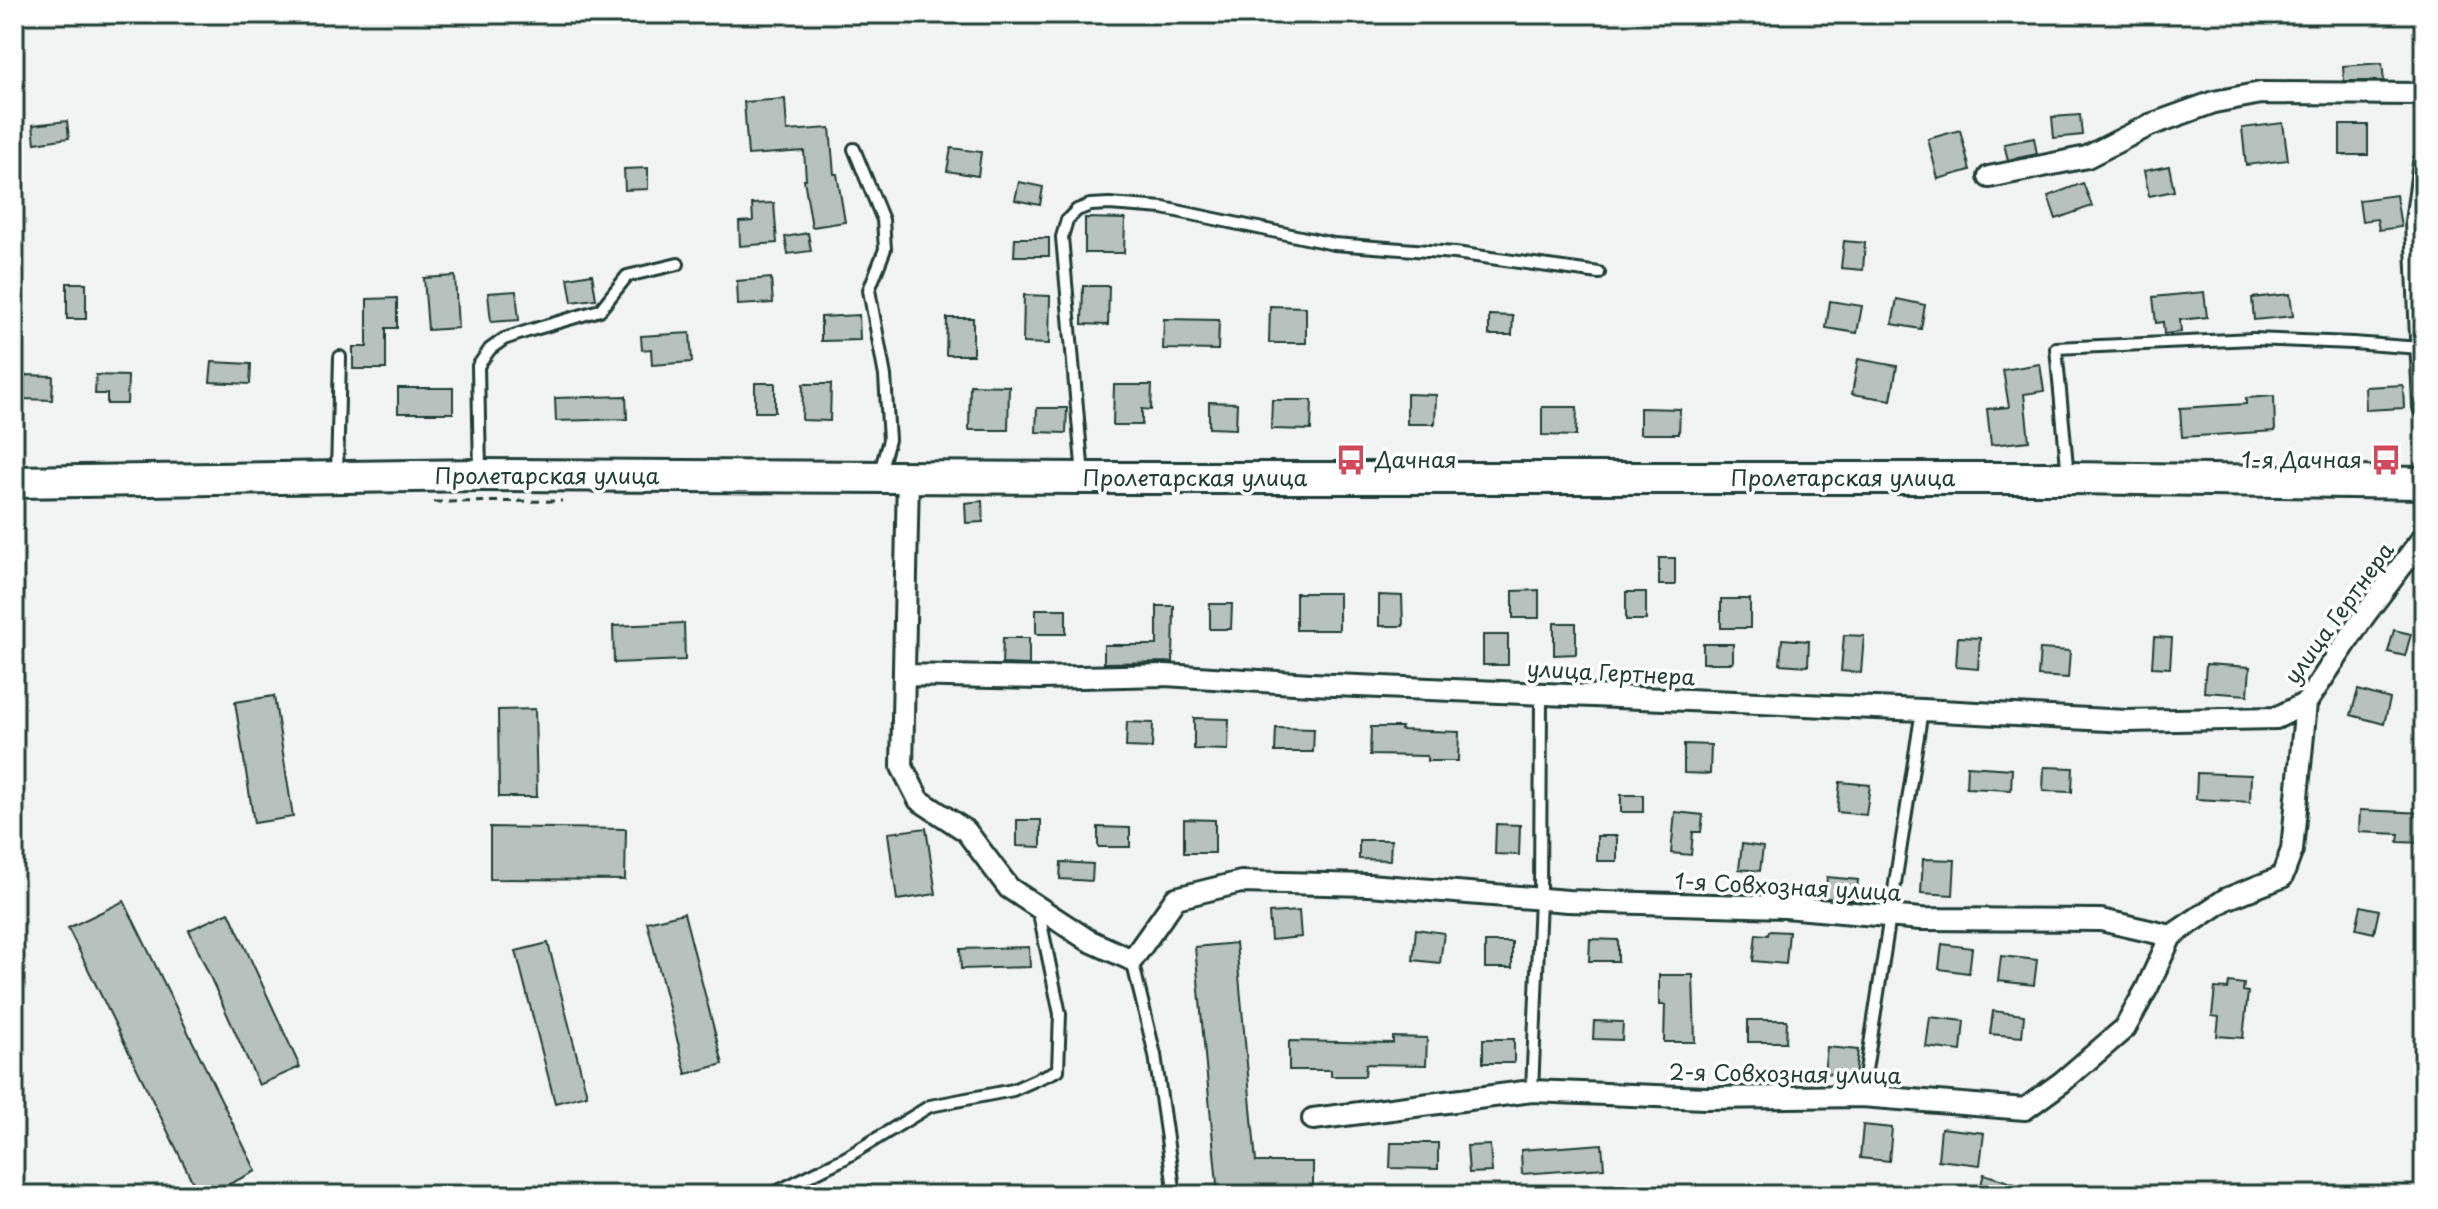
<svg xmlns="http://www.w3.org/2000/svg" width="2438" height="1209" font-family="'Playpen Sans',sans-serif">
	<rect width="100%" height="100%" fill="#f2f3f3"/>
	<filter id="ink" filterUnits="userSpaceOnUse"><feTurbulence type="fractalNoise" baseFrequency=".0125" numOctaves="2"/><feDisplacementMap in="SourceGraphic" scale="16" xChannelSelector="R" yChannelSelector="G"/><feConvolveMatrix kernelMatrix="1 2 1 2 8 2 1 2 1" color-interpolation-filters="sRGB"/></filter>
	<g filter="url(#ink)">
		<!-- building -->
		<path fill="#b7c1bd" stroke="#1f3d34" stroke-width="2" d="M2382,63L2384,81H2344L2343,66Z
			M785,99L787,131L830,128L834,174H837L845,222L812,227L804,179H806L804,151L748,155L744,102Z
			M2080,115L2082,135L2054,138L2052,117Z
			M67,121L69,138L35,143L33,125Z
			M2283,123L2288,160L2246,165L2242,128Z
			M2340,125H2368V155H2340Z
			M1960,130L1970,170L1938,179L1928,139Z
			M2034,138L2037,154L2008,160L2004,144Z
			M951,148L981,152L978,176L947,171Z
			M2169,166L2174,191L2149,196L2144,171Z
			M648,168V189L625,190L624,169Z
			M1019,182L1043,187L1040,205L1015,200Z
			M2083,183L2092,206L2056,219L2048,196Z
			M2396,195L2401,227L2379,230L2377,219L2362,221L2359,200Z
			M774,203L777,243L740,246L739,222L753,221L752,204Z
			M1085,218L1125,219L1124,253H1085Z
			M808,233L811,251L788,254L785,237Z
			M1015,238H1049V256H1014Z
			M1844,241L1865,243L1863,270L1841,268Z
			M592,274L596,299L572,302L568,278Z
			M455,276L458,328L428,330L424,278Z
			M771,278L773,303L738,305L737,281Z
			M67,283H86V319H67Z
			M1083,286H1109L1108,325L1082,324Z
			M516,291L519,320L491,322L488,293Z
			M2204,292L2207,317L2180,320L2181,332L2164,334L2163,322L2156,323L2153,297Z
			M2290,294L2293,316L2254,320L2252,298Z
			M1024,295L1050,296L1049,344L1023,343Z
			M397,298V328H386V369H353V347H367V299Z
			M1897,299L1925,305L1921,329L1892,324Z
			M1830,301L1862,306L1857,333L1826,328Z
			M1270,306L1306,307V343H1269Z
			M859,315L860,340L821,341V317Z
			M1489,315L1513,316L1512,335H1489Z
			M947,318H973V355H946Z
			M1164,319L1219,320L1218,350L1163,349Z
			M690,333L692,362L652,365L651,349L642,350L641,336Z
			M1858,359L1897,366L1891,400L1852,394Z
			M212,362L251,364L250,384L210,382Z
			M2040,364L2044,391L2024,394L2029,441L1991,445L1987,409L2009,407L2003,370Z
			M24,375L53,376L52,400L23,399Z
			M96,375L128,376L127,404H107V394H95Z
			M755,383H775V412H755Z
			M803,384H831L830,421L802,420Z
			M970,385L1009,386L1008,430H969Z
			M1114,385H1152L1151,410L1142,409V425H1113Z
			M2403,385L2404,408L2366,410L2365,387Z
			M398,388H453V413H398Z
			M1407,394L1436,395L1435,424H1407Z
			M626,396L627,419L556,421L555,398Z
			M2274,396L2275,431L2182,437L2180,408L2246,404V398Z
			M1272,400H1312L1311,430L1271,429Z
			M1209,402L1237,403L1236,429L1209,428Z
			M1542,407H1577L1576,436L1542,435Z
			M1037,408H1067L1066,433L1036,432Z
			M1640,408L1680,409L1679,434H1640Z
			M982,501L983,522L966,523L965,503Z
			M1659,558H1675V585H1659Z
			M1539,590V618H1513V591Z
			M1626,592H1646V620H1626Z
			M1296,593H1339V630H1296Z
			M1379,595L1402,596L1403,626H1379Z
			M1721,599H1750V628H1721Z
			M1210,604H1232L1231,629H1210Z
			M1157,606H1174L1173,662L1104,663V645H1157Z
			M1036,609H1066V634H1036Z
			M684,623L685,660L614,663L613,626Z
			M1554,623H1576V654L1554,655Z
			M2394,630L2411,634L2405,656L2388,652Z
			M1483,635H1508V665H1483Z
			M1844,635L1864,636L1861,673L1841,671Z
			M1958,637L1980,638L1978,669L1956,667Z
			M2154,637L2172,638L2170,668L2152,667Z
			M1003,638H1029V665L1002,664Z
			M1782,639L1809,641L1808,666L1780,664Z
			M1703,644H1733V663H1703Z
			M2040,649L2070,651L2068,678L2038,676Z
			M2206,664L2250,667L2248,695L2204,692Z
			M2358,690L2390,699L2384,724L2351,715Z
			M274,696L293,817L254,823L235,702Z
			M535,709L537,797H499L498,710Z
			M1194,718L1229,719L1228,750L1194,749Z
			M1127,722L1153,723L1152,748L1126,747Z
			M1371,727H1402L1401,730L1459,732L1458,761H1427V756L1370,755Z
			M1276,728L1314,729L1313,752H1275Z
			M1684,744L1711,745L1710,774L1684,773Z
			M1967,766L2012,769L2011,790L1966,788Z
			M2044,767L2073,768L2072,792L2043,791Z
			M2197,773L2251,775L2250,802L2196,799Z
			M1840,782L1870,785L1866,815L1837,812Z
			M1621,795H1643V812H1621Z
			M2360,810L2424,813V843L2398,842L2399,834L2359,832Z
			M1675,812L1703,815L1701,832H1693L1691,855L1671,853Z
			M1184,819L1215,820V853H1184Z
			M1017,820H1041V847L1017,846Z
			M1496,824L1520,825L1519,855L1495,854Z
			M490,827L626,829L625,880L490,879Z
			M1098,827L1130,828V847H1098Z
			M926,828L936,894L897,900L888,833Z
			M1597,836H1617V861H1597Z
			M1359,840H1391L1390,860L1359,859Z
			M1742,844L1763,847L1760,871L1739,869Z
			M1923,859L1955,860L1953,895L1921,893Z
			M1061,862L1093,864L1092,881L1060,879Z
			M1827,877L1858,880L1856,900L1825,898Z
			M124,901L256,1171L207,1195H199L68,928Z
			M2361,906L2379,910L2374,933L2356,929Z
			M1299,911L1301,937L1271,940L1269,913Z
			M229,912L300,1067L259,1085L189,930Z
			M684,913L723,1064L686,1074L647,922Z
			M1416,929L1444,933L1440,963L1413,960Z
			M1769,931L1789,932L1786,964L1753,961L1756,934L1768,935Z
			M1590,939L1618,940V961H1589Z
			M1485,942H1512V968H1485Z
			M548,943L587,1095L555,1103L516,951Z
			M1236,943L1256,1162H1313V1191L1259,1190V1195H1218L1195,947Z
			M1942,944L1972,948L1969,973L1939,969Z
			M1029,947L1030,967L961,969L960,949Z
			M2001,956L2037,960L2034,985L1998,981Z
			M1659,975H1693L1695,1042H1664L1665,1005H1659Z
			M2229,982L2244,984L2243,991L2248,992L2243,1038L2217,1036L2219,1017L2212,1016L2215,988L2228,989Z
			M1993,1011L2024,1015L2022,1037L1990,1034Z
			M1930,1017L1964,1021L1961,1051L1926,1047Z
			M1748,1020H1787L1786,1042H1748Z
			M1594,1021L1623,1022L1622,1040L1593,1039Z
			M1393,1037L1427,1038L1426,1065L1366,1064L1365,1076H1331V1070H1289V1041L1393,1043Z
			M1483,1039H1514V1063H1483Z
			M1827,1047L1858,1050L1855,1077L1824,1073Z
			M1863,1125L1892,1128L1889,1161L1860,1158Z
			M1941,1128L1984,1133L1980,1165L1938,1160Z
			M1391,1143H1438V1169L1390,1168Z
			M1602,1144L1604,1168L1522,1174L1521,1150Z
			M1490,1145L1492,1172L1469,1173L1467,1146Z
			M1984,1174L2039,1192V1195H1978Z"/>
		<g fill="none" stroke-linecap="round" stroke-linejoin="round">
			<!-- service casing -->
			<g stroke="#1f3d34" stroke-width="16">
				<path id="service" d="M854,149L883,220L885,249L869,290L885,376L889,440L879,475
					M480,473L478,366L490,349L504,339L528,331L600,310L627,276L678,264
					M337,474L340,357
					M1083,476L1062,237L1067,220L1077,210L1090,205L1109,204L1163,208L1334,244L1455,253L1599,273
					M2068,477L2056,348L2253,339L2353,343L2420,348
					M1132,960L1155,1055L1175,1195
					M1532,1091L1540,899L1541,694
					M1862,1096L1922,710
					M770,1195L845,1158L930,1106L1013,1090L1058,1070L1060,1014L1038,909"/>
			</g>
			<!-- minor casing -->
			<g stroke="#1f3d34" stroke-width="26">
				<path id="minor" d="M2424,163L2416,222L2424,407
					M1989,177L2087,157L2150,125L2214,102L2261,93L2424,94
					M908,476L902,767L919,800L966,831L1009,888L1088,940L1132,960L1176,898L1241,882L1369,885L1568,901L1785,907L1921,919L2101,920L2171,936L2226,899L2282,877L2292,850L2306,703
					M904,675L1039,678L1165,675L1311,684L1922,710L2126,721L2276,718L2306,703L2364,616L2424,536
					M1313,1119L1532,1091L1705,1098L1862,1096L2025,1109L2062,1082L2125,1028L2147,988L2171,936"/>
			</g>
			<!-- secondary casing -->
			<g stroke="#1f3d34" stroke-width="36">
				<path id="secondary" d="M14,482L480,475L1083,478H2068L2424,483"/>
			</g>
			<!-- path -->
			<path stroke="#1f3d34" stroke-width="3" stroke-dasharray="8 6" stroke-linecap="butt" d="M434,502L562,501"/>
			<!-- service -->
			<use href="#service" stroke="#fff" stroke-width="10"/>
			<!-- minor -->
			<use href="#minor" stroke="#fff" stroke-width="20"/>
			<!-- secondary -->
			<use href="#secondary" stroke="#fff" stroke-width="30"/>
		</g>
	</g>
	<!-- icons -->
	<defs>
		<g id="bus-bare" transform="scale(2.4)"><path d="M-5-6H5V4H4V6H2V4H-2V6H-4V4H-5ZM-3.5-4V0h7V-4ZM-3.5 1.2v1.5H-2V1.2ZM2 1.2v1.5H3.5V1.2Z" fill="#d1495b" stroke="#fff" stroke-width="2.5" paint-order="stroke"/></g>
	</defs>
	<g fill-rule="evenodd">
		<use href="#bus-bare" x="1351" y="460"/>
		<use href="#bus-bare" x="2386" y="460"/>
	</g>
	<g text-anchor="middle" stroke-width="7" stroke-linejoin="round" paint-order="stroke">
		<!-- poi labels -->
		<g font-size="22" fill="#1f3d34" stroke="#fff" text-anchor="start">
			<text x="1375" y="468">Дачная</text>
			<text x="2362" y="468" text-anchor="end">1-я Дачная</text>
		</g>
		<!-- street labels -->
		<g font-size="22" fill="#1f3d34" stroke="#fff">
			<text x="547" y="484">Пролетарская улица</text>
			<text x="1195" y="486">Пролетарская улица</text>
			<text x="1843" y="486">Пролетарская улица</text>
			<text transform="translate(2339 613) rotate(-54)" y="8">улица Гертнера</text>
			<text transform="translate(1611 673) rotate(3)" y="8">улица Гертнера</text>
			<text transform="translate(1788 887) rotate(3)" y="8">1-я Совхозная улица</text>
			<text transform="translate(1785 1074) rotate(1)" y="8">2-я Совхозная улица</text>
		</g>
	</g>
	<!-- margin -->
	<rect width="2438" height="1209" fill="none" stroke="#fff" stroke-width="48"/>
	<rect x="24" y="24" width="2390" height="1161" fill="none" stroke="#1f3d34" stroke-width="3" filter="url(#ink)"/>
</svg>
